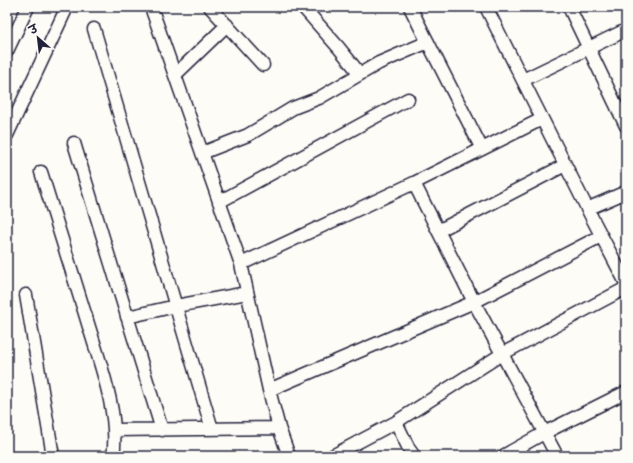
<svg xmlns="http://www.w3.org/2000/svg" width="633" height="463" font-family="Delius,'Playpen Sans Deva',sans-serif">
	<rect width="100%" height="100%" fill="#fdfcf7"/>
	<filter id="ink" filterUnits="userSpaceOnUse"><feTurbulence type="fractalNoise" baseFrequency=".025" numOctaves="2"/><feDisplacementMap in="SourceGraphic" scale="8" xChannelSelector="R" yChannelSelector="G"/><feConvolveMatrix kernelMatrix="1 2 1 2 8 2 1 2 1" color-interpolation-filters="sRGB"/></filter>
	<g filter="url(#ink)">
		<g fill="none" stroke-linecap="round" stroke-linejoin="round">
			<!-- street casing -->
			<g stroke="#22223b" stroke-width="15">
				<path id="street" d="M151,7L241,264
					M210,7L263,65
					M303,7L339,48L360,74
					M410,7L482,149
					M486,7L591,216L626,283
					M569,7L626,126
					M94,29L212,429
					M7,51L28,7
					M175,75L227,25
					M523,80L626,30
					M542,119L414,183L474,302L557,456
					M7,135L67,7
					M74,143L162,430
					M202,153L248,135L293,108L319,98L379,63L428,42
					M41,172C56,220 71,269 86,317C98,358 120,413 113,456
					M219,202L408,99
					M587,209L626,192
					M438,231L565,165
					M26,295L53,456
					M127,317L176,306L247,293
					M269,390L474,302L601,236
					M396,422L409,449L414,456
					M114,430L279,428
					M289,456L279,428L269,390L241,264L414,183
					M332,456L396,422L502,354L626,288
					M503,456L544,433L626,392"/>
			</g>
			<!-- street -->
			<use href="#street" stroke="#fdfcf7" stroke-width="12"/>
		</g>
	</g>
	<!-- margin -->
	<rect width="633" height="463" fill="none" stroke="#fdfcf7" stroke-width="24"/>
	<rect x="12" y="12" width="609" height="439" fill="none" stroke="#22223b" stroke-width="1.5" filter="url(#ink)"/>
	<!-- north arrow -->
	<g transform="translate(38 38) rotate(332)" stroke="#fdfcf7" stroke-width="3" paint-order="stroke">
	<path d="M0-3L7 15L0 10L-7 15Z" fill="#22223b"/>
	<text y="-6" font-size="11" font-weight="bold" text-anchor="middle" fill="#22223b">उ</text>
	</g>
</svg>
